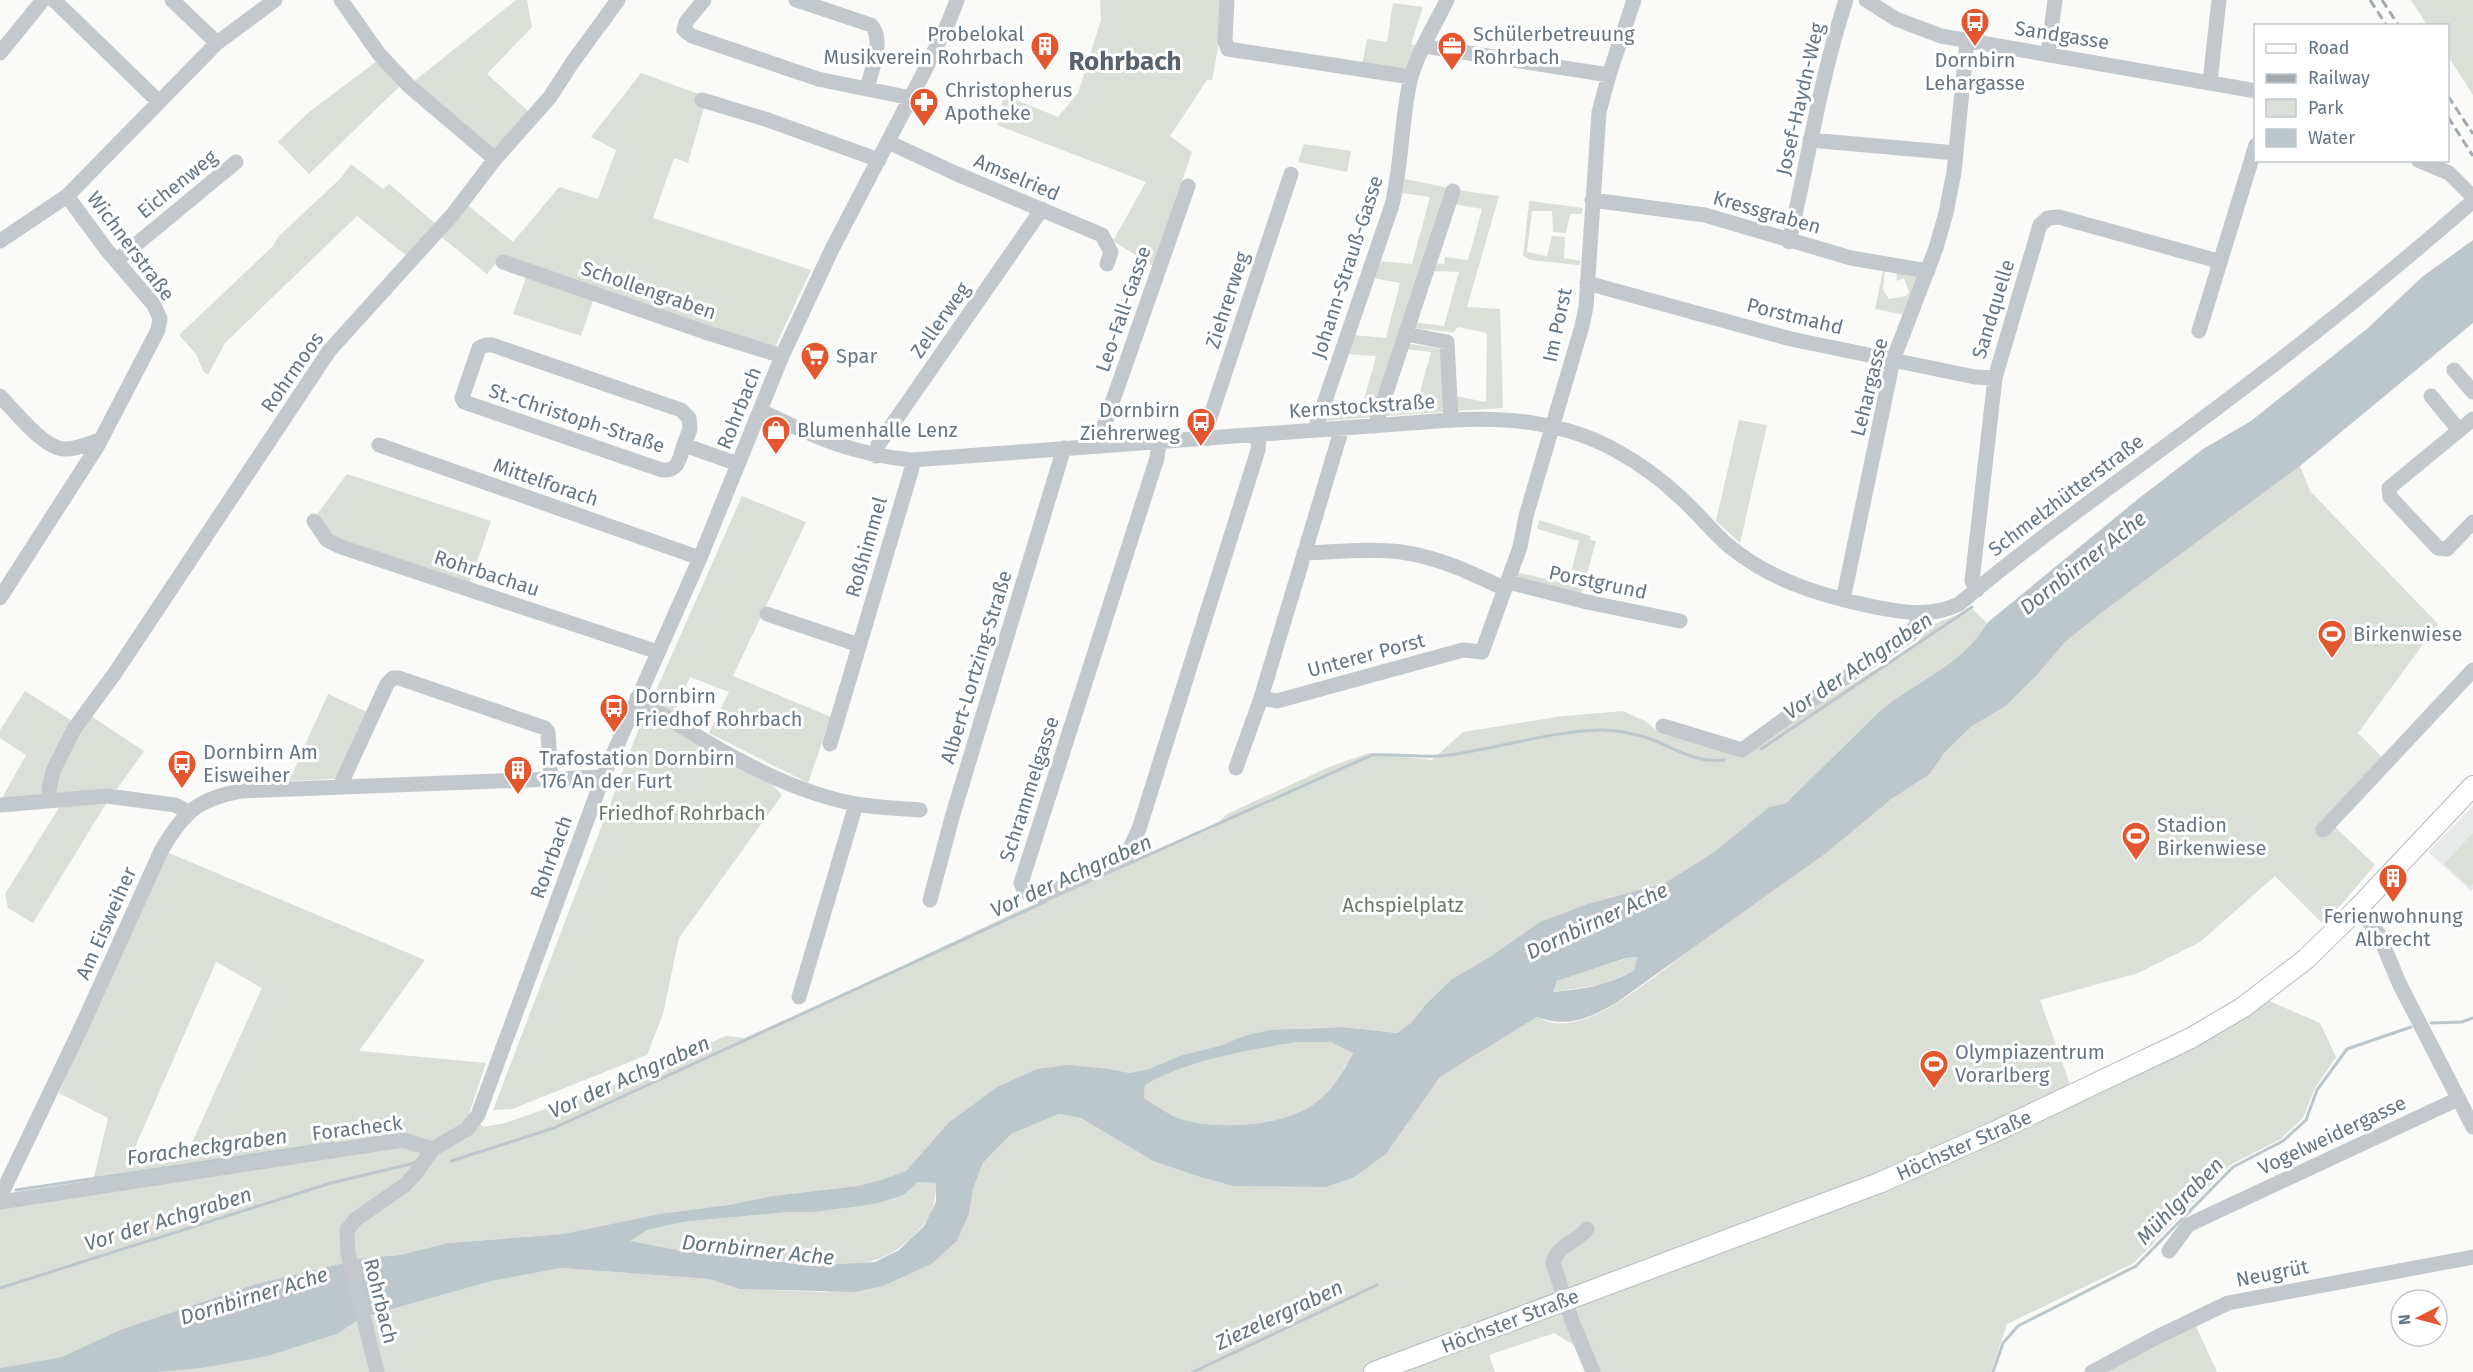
<svg xmlns="http://www.w3.org/2000/svg" width="2473" height="1372" font-family="'Fira Sans',sans-serif">
	<rect width="100%" height="100%" fill="#fafaf8"/>
	<!-- built -->
	<path fill="#e8e9e9" d="M2473,806V889L2471,891L2428,852Z"/>
	<!-- green -->
	<path fill="#dadfd7" fill-rule="evenodd" d="M516,0H527L532,27L487,74L530,113L492,152L412,83Z
		M1100,0H1221L1218,48L1212,80H1207L1170,136L1192,152L1153,266L1113,241L1146,182L997,125L1004,95L1058,117L1078,93L1101,20Z
		M2411,0H2473V95L2448,56V26L2427,25Z
		M1393,3L1423,7L1411,44L1420,46L1407,74L1362,66L1367,39L1387,42Z
		M377,61L400,86L309,174L278,142L309,112Z
		M641,73L707,97L688,163L674,158L653,218L811,270L774,349L597,289L581,336L513,314L529,269L500,258L487,274L439,235L465,203L513,242L559,187L598,199L616,150L591,137Z
		M1304,144L1351,151L1347,172L1298,162Z
		M351,164L383,189L389,184L436,224L408,257L357,216L225,343L208,375L203,371L196,354L179,335L272,247L279,236L341,178Z
		M1405,179L1449,188L1372,417L1325,421L1330,408L1361,411L1376,356L1347,354L1354,335L1386,338L1400,283L1373,278L1378,261L1412,264L1430,197L1402,193Z
		M1457,190L1499,196L1467,307L1500,309L1503,408L1455,411V396L1486,402L1487,333L1458,327L1453,332L1411,328L1413,322L1444,326L1459,272L1431,271L1433,263L1444,264L1445,257L1468,260L1482,209L1453,204Z
		M1531,201L1583,208L1582,214H1570L1566,233L1553,232L1552,211H1532L1527,252L1547,256L1552,236L1565,237L1564,258L1581,261L1579,265L1530,260L1523,256L1529,202Z
		M1883,270H1885L1883,290L1889,299L1906,296L1909,292L1904,278L1897,281L1896,271L1916,276L1918,280L1905,315L1875,309Z
		M1410,344L1444,349V412L1384,416L1386,404L1416,406L1431,352L1405,349Z
		M1739,420L1767,425L1740,543L1716,521Z
		M2300,466L2310,491L2438,624L2358,733L2385,760L2331,823L2375,865L2324,925L2275,876L2200,942L2138,973L2040,1000L2070,1084L2086,1099L2265,999L2320,1023L2336,1057L2314,1090L2303,1118L2281,1139L2230,1165L2134,1263L2007,1324L1991,1372H1588L1577,1347L1554,1333L1489,1355L1495,1372H156L268,1356L337,1334L357,1321L374,1314L492,1281L561,1268L711,1279L739,1289L825,1292L933,1263L957,1241L969,1214L973,1189L983,1163L1011,1134L1059,1114L1081,1118L1153,1161L1200,1177L1233,1186L1326,1187L1353,1178L1386,1154L1440,1077L1537,1017C1542,1019 1549,1023 1555,1023C1591,1027 1628,995 1656,976L1890,800L1930,774L1945,752L1972,726L2006,706L2038,674L2065,642L2109,607Z
		M347,474L491,521L470,582L328,536L315,517Z
		M742,496L806,522L733,676L831,717L808,783L709,733L729,692L690,677L674,714L651,702Z
		M1539,520L1590,536V540L1596,541L1581,595L1516,576V572L1568,584L1579,541L1537,529Z
		M1972,609L1987,623C1963,665 1916,681 1880,711L1786,803L1769,807L1714,852L1665,883L1629,893L1493,955L1452,979L1425,1005L1411,1023L1397,1033L1343,1027L1305,1028L1244,1036L1219,1046L1182,1055L1149,1069L1130,1073L1109,1069L997,1087L949,1122L906,1171L881,1180L857,1186L772,1196L728,1205L659,1214L563,1234L448,1243L400,1255L364,1258L256,1284L122,1329L62,1357L0,1368V1196L93,1181L108,1118L59,1093L164,851L425,960L359,1051L486,1063L468,1117L484,1127L505,1123L692,1058L705,1045L726,1036L744,1038L833,999L1018,911L1213,828L1227,814L1329,767L1369,753L1432,760L1463,732L1563,716L1623,711L1645,721L1662,734L1745,756L1787,724L1915,645L1932,625ZM216,962L262,988L185,1158L136,1166L132,1154Z
		M25,691L74,722L44,794L2,798L26,755L0,738V730Z
		M328,694L367,712L335,779L289,781Z
		M646,710L765,777L782,795L679,938L663,1014L647,1055L512,1109L493,1110Z
		M91,716L144,751L117,789L56,793C58,761 73,742 91,716Z
		M107,802L33,923L8,908L5,894L60,806Z
		M2473,833V883L2470,887L2444,864Z
		M1637,957L1634,970L1606,984L1553,992L1557,981L1627,958Z
		M1296,1042H1331L1353,1052C1343,1071 1332,1091 1314,1104C1283,1126 1221,1130 1184,1120C1171,1117 1156,1105 1144,1098L1145,1085C1190,1059 1245,1051 1296,1042Z
		M918,1182L936,1183C936,1208 930,1220 911,1238C865,1283 799,1263 742,1256C724,1254 705,1254 687,1252C668,1249 648,1245 629,1241L647,1230L683,1222L789,1212H813L904,1195Z
		M2194,1322L2217,1372H2111L2108,1367Z"/>
	<!-- water -->
	<path fill="#bbc7cb" fill-rule="evenodd" d="M2473,240V323L2300,466L2109,607L2065,642L2038,674L2006,706L1972,726L1945,752L1930,774L1890,800L1826,853L1616,1003C1587,1019 1569,1028 1537,1017L1440,1077L1386,1154L1353,1178L1326,1187L1233,1186L1200,1177L1153,1161L1081,1118L1059,1114L1011,1134L983,1163L973,1189L969,1214L957,1241L933,1263L883,1286L855,1292L739,1289L710,1279L561,1268L492,1281L374,1314L357,1321L337,1334L268,1356L201,1368L156,1372H0V1368L62,1357L122,1329L256,1284L364,1258L400,1255L448,1243L563,1234L659,1214L728,1205L772,1196L857,1186L881,1180L906,1171L949,1122L997,1087L1037,1069L1068,1065L1109,1069L1130,1073L1149,1069L1182,1055L1219,1046L1244,1036L1270,1030L1343,1027L1397,1033L1411,1023L1425,1005L1452,979L1493,955L1540,922L1588,904L1665,883L1714,852L1769,807L1786,803L1880,711C1916,681 1963,665 1987,623L2138,499L2203,449L2251,421L2368,328L2422,277ZM1637,957L1634,970C1608,986 1583,989 1553,992L1557,981L1626,958ZM1296,1042H1331L1353,1053C1343,1072 1332,1091 1314,1104C1283,1126 1221,1130 1184,1120C1171,1117 1156,1105 1144,1098L1145,1085C1190,1059 1245,1051 1296,1042ZM918,1182L936,1183V1202L924,1226L899,1250L875,1262L810,1266L742,1256L687,1252L630,1241L647,1230L683,1222L789,1212H813L874,1204L904,1195Z"/>
	<g fill="none" stroke-linecap="round" stroke-linejoin="round">
		<!-- stream -->
		<path stroke="#bbc7cb" stroke-width="3" d="M1761,749L1972,607
			M1128,864L1372,755C1398,753 1424,759 1449,755C1501,748 1550,731 1602,730C1619,730 1640,735 1656,741C1679,751 1698,763 1724,760
			M2431,1023L2462,1022L2473,1018
			M451,1161L554,1128L1045,902
			M16,1190L333,1143
			M0,1288L331,1183L415,1163
			M1193,1372L1377,1285
			M1993,1372L2003,1343L2018,1326L2136,1266L2233,1167L2283,1141L2306,1120L2317,1090L2347,1049L2411,1027"/>
		<!-- major casing -->
		<g stroke="#b5babe" stroke-width="22">
			<path id="major" d="M1374,1372L1879,1183L1994,1132L2191,1038L2242,1008L2306,959L2358,908L2473,786"/>
		</g>
		<!-- minor -->
		<path stroke="#c3c8cc" stroke-width="15" d="M54,0L159,102
			M172,0L217,43
			M341,0L379,54L409,86L495,159
			M704,0L686,22L684,30L692,36L818,79L911,98
			M796,0L871,25C885,40 871,70 867,89
			M1227,0L1225,41L1228,49L1411,77
			M1866,0L1896,19L1941,36L2256,91
			M1424,46L1609,75
			M0,53L43,0
			M2048,54L2055,0
			M2210,82L2219,0
			M702,100L768,120L879,160
			M1810,140L1956,153
			M888,142L957,174L1102,235L1111,252L1107,264
			M2418,160L2449,173L2473,197
			M1592,200L1705,215L1851,258L1928,271
			M0,241L67,196
			M1789,242C1808,161 1820,79 1846,0
			M116,261L236,162
			M503,262L705,332L782,356
			M1587,283L1791,339L1975,377L1995,378
			M2199,331L2256,145
			M1406,334L1447,342L1451,420
			M2454,370L2473,392
			M0,396C15,411 43,448 64,449C75,450 90,443 100,440
			M2431,396L2458,429
			M761,411C815,437 851,454 912,460L1451,420C1508,417 1564,422 1615,450C1639,463 1661,479 1681,498C1698,513 1712,532 1729,546C1770,580 1819,595 1870,606C1900,612 1931,618 1959,604C2054,524 2157,455 2255,379C2330,322 2402,263 2473,201
			M2473,419L2389,488L2390,497L2438,548L2447,549L2473,522
			M1375,426L1453,191
			M1315,430L1392,205C1402,164 1401,122 1410,81C1417,53 1435,25 1447,0
			M1207,439L1206,430L1291,174
			M1159,443L1157,458L1021,883L1025,892L1041,896L1125,859L1139,829L1258,450L1259,434
			M379,445L700,558
			M684,445C679,459 679,471 662,470L464,402L462,398L479,348L486,345H492L681,410L689,418L690,429L684,445L738,464
			M1097,446L1188,186
			M876,456L878,445L1042,209
			M314,521L327,540L341,547L658,652
			M1304,553C1336,552 1369,548 1401,552C1438,557 1472,573 1505,589
			M1508,582L1587,602L1680,621
			M1977,590L1972,581L1995,378L2040,225L2048,218L2059,217L2218,261
			M0,598L97,447L158,330L160,319L154,305L106,249L67,196L217,43L275,0
			M1843,600L1893,360L1936,248L1946,213L1954,172L1967,41
			M767,614L859,645
			M637,698C701,740 779,790 856,804C877,808 899,808 920,810
			M1261,698L1342,428
			M1663,726L1742,750L1794,712L1911,634L1921,614
			M830,744L912,468V460
			M1236,768L1261,698L1277,701L1463,650L1482,652L1520,547L1526,516L1582,326L1586,307L1599,112L1609,75L1634,0
			M340,786L387,684L393,678H399L545,728L548,732L551,779
			M50,800L49,789L53,771L74,729L115,673L329,351L453,214L495,159L550,97L572,63L618,0
			M0,805L107,796L175,805L183,809L187,814
			M2323,830L2473,670
			M930,900L953,814L1064,448
			M2358,908L2378,933L2400,985L2473,1127
			M799,997L856,804
			M0,1197L80,1030L161,851C183,813 197,799 241,791L603,777
			M0,1202L403,1140L433,1149
			M1587,1229C1577,1242 1557,1245 1553,1263L1572,1321L1593,1372
			M2169,1251L2188,1225L2458,1099
			M377,1372L348,1253L347,1230L356,1219L405,1185L415,1174L433,1149L467,1129L478,1115L603,777L700,558L782,356L832,249L923,74L949,21L957,0
			M2092,1372L2157,1337L2228,1303L2473,1257"/>
		<!-- major -->
		<use href="#major" stroke="#fff" stroke-width="20"/>
		<!-- rail -->
		<path stroke="#a2aab0" stroke-width="3" stroke-dasharray="9 4.5" stroke-linecap="butt" d="M2370,0L2387,26
			M2382,0L2399,26
			M2448,96L2473,134
			M2448,117L2473,156"/>
	</g>
	<!-- icons -->
	<defs>
		<g id="bus-pin" transform="scale(1.5)"><path d="M0 17L-7.5 6A9.5 9.5 0 1 1 7.5 6Z" fill="#e4572e" stroke="#fff"/><path d="M-5-6H5V4H4V6H2V4H-2V6H-4V4H-5ZM-3.5-4V0h7V-4ZM-3.5 1.2v1.5H-2V1.2ZM2 1.2v1.5H3.5V1.2Z" fill="#fff"/></g>
		<g id="building-pin" transform="scale(1.5)"><path d="M0 17L-7.5 6A9.5 9.5 0 1 1 7.5 6Z" fill="#e4572e" stroke="#fff"/><path d="M-4-6H4V6H1V3H-1V6H-4ZM-2.5-4.3h1.7v1.8h-1.7ZM.8-4.3h1.7v1.8H.8ZM-2.5-1h1.7V.8h-1.7ZM.8-1h1.7V.8H.8Z" fill="#fff"/></g>
		<g id="office-pin" transform="scale(1.5)"><path d="M0 17L-7.5 6A9.5 9.5 0 1 1 7.5 6Z" fill="#e4572e" stroke="#fff"/><path d="M-6-3h4V-5.5h4V-3h4V5H-6ZM-1-4.5V-3h2v-1.5ZM-6 0V1H6V0Z" fill="#fff"/></g>
		<g id="pharmacy-pin" transform="scale(1.5)"><path d="M0 17L-7.5 6A9.5 9.5 0 1 1 7.5 6Z" fill="#e4572e" stroke="#fff"/><path d="M-2-6h4v4h4v4h-4v4h-4v-4h-4v-4h4Z" fill="#fff"/></g>
		<g id="supermarket-pin" transform="scale(1.5)"><path d="M0 17L-7.5 6A9.5 9.5 0 1 1 7.5 6Z" fill="#e4572e" stroke="#fff"/><path d="M-6-5.5h2.5l.6 2H6L4.5 2H-2.5L-4.4-4H-6ZM-1.5 3.2a1.3 1.3 0 1 0 .1 0ZM3 3.2a1.3 1.3 0 1 0 .1 0Z" fill="#fff"/></g>
		<g id="shop-pin" transform="scale(1.5)"><path d="M0 17L-7.5 6A9.5 9.5 0 1 1 7.5 6Z" fill="#e4572e" stroke="#fff"/><path d="M-5-2.5h2.3a2.7 3.5 0 0 1 5.4 0H5L5.5 6h-11ZM-1.5-2.5h3a1.5 2.3 0 0 0-3 0Z" fill="#fff"/></g>
		<g id="stadium-pin" transform="scale(1.5)"><path d="M0 17L-7.5 6A9.5 9.5 0 1 1 7.5 6Z" fill="#e4572e" stroke="#fff"/><path d="M0-5a6.5 5 0 1 0 0 10a6.5 5 0 1 0 0-10ZM-3.5-1.8h7v3.6h-7Z" fill="#fff"/></g>
	</defs>
	<g fill-rule="evenodd">
		<use href="#bus-pin" x="1975" y="22"/>
		<use href="#building-pin" x="1045" y="46"/>
		<use href="#office-pin" x="1452" y="46"/>
		<use href="#pharmacy-pin" x="924" y="102"/>
		<use href="#supermarket-pin" x="815" y="356"/>
		<use href="#bus-pin" x="1201" y="422"/>
		<use href="#shop-pin" x="776" y="430"/>
		<use href="#stadium-pin" x="2332" y="634"/>
		<use href="#bus-pin" x="614" y="708"/>
		<use href="#bus-pin" x="182" y="764"/>
		<use href="#building-pin" x="518" y="770"/>
		<use href="#stadium-pin" x="2136" y="836"/>
		<use href="#building-pin" x="2393" y="878"/>
		<use href="#stadium-pin" x="1934" y="1064"/>
	</g>
	<g text-anchor="middle" stroke-width="6" stroke-linejoin="round" paint-order="stroke">
		<!-- poi labels -->
		<g font-size="20" fill="#657683" stroke="#fff" text-anchor="start">
			<text x="1024" y="41" text-anchor="end">Probelokal<tspan x="1024" dy="23">Musikverein Rohrbach</tspan></text>
			<text x="1473" y="41">Schülerbetreuung<tspan x="1473" dy="23">Rohrbach</tspan></text>
			<text x="1975" y="67" text-anchor="middle">Dornbirn<tspan x="1975" dy="23">Lehargasse</tspan></text>
			<text x="945" y="97">Christopherus<tspan x="945" dy="23">Apotheke</tspan></text>
			<text x="836" y="363">Spar</text>
			<text x="1180" y="417" text-anchor="end">Dornbirn<tspan x="1180" dy="23">Ziehrerweg</tspan></text>
			<text x="797" y="437">Blumenhalle Lenz</text>
			<text x="2353" y="641">Birkenwiese</text>
			<text x="635" y="703">Dornbirn<tspan x="635" dy="23">Friedhof Rohrbach</tspan></text>
			<text x="203" y="759">Dornbirn Am<tspan x="203" dy="23">Eisweiher</tspan></text>
			<text x="539" y="765">Trafostation Dornbirn<tspan x="539" dy="23">176 An der Furt</tspan></text>
			<text x="2157" y="832">Stadion<tspan x="2157" dy="23">Birkenwiese</tspan></text>
			<text x="2393" y="923" text-anchor="middle">Ferienwohnung<tspan x="2393" dy="23">Albrecht</tspan></text>
			<text x="1955" y="1059">Olympiazentrum<tspan x="1955" dy="23">Vorarlberg</tspan></text>
		</g>
		<!-- street labels -->
		<g font-size="20" fill="#657683" stroke="#fff">
			<text transform="translate(2062 35) rotate(9)" y="7">Sandgasse</text>
			<text transform="translate(1800 99) rotate(-77)" y="7">Josef-Haydn-Weg</text>
			<text transform="translate(1017 177) rotate(23)" y="7">Amselried</text>
			<text transform="translate(177 184) rotate(-39)" y="7">Eichenweg</text>
			<text transform="translate(1767 212) rotate(16)" y="7">Kressgraben</text>
			<text transform="translate(131 246) rotate(53)" y="7">Wichnerstraße</text>
			<text transform="translate(1347 267) rotate(-72)" y="7">Johann-Strauß-Gasse</text>
			<text transform="translate(649 290) rotate(19)" y="7">Schollengraben</text>
			<text transform="translate(1227 300) rotate(-72)" y="7">Ziehrerweg</text>
			<text transform="translate(1123 309) rotate(-71)" y="7">Leo-Fall-Gasse</text>
			<text transform="translate(1993 309) rotate(-73)" y="7">Sandquelle</text>
			<text transform="translate(1795 316) rotate(14)" y="7">Porstmahd</text>
			<text transform="translate(940 320) rotate(-55)" y="7">Zellerweg</text>
			<text transform="translate(1557 325) rotate(-78)" y="7">Im Porst</text>
			<text transform="translate(292 372) rotate(-55)" y="7">Rohrmoos</text>
			<text transform="translate(1869 387) rotate(-76)" y="7">Lehargasse</text>
			<text transform="translate(1362 406) rotate(-4)" y="7">Kernstockstraße</text>
			<text transform="translate(739 408) rotate(-68)" y="7">Rohrbach</text>
			<text transform="translate(577 418) rotate(18)" y="7">St.-Christoph-Straße</text>
			<text transform="translate(546 482) rotate(19)" y="7">Mittelforach</text>
			<text transform="translate(2066 495) rotate(-37)" y="7">Schmelzhütterstraße</text>
			<text transform="translate(866 547) rotate(-74)" y="7">Roßhimmel</text>
			<text transform="translate(487 573) rotate(18)" y="7">Rohrbachau</text>
			<text transform="translate(1598 582) rotate(12)" y="7">Porstgrund</text>
			<text transform="translate(1366 655) rotate(-15)" y="7">Unterer Porst</text>
			<text transform="translate(976 667) rotate(-73)" y="7">Albert-Lortzing-Straße</text>
			<text transform="translate(1029 789) rotate(-72)" y="7">Schrammelgasse</text>
			<text transform="translate(551 857) rotate(-70)" y="7">Rohrbach</text>
			<text transform="translate(106 923) rotate(-66)" y="7">Am Eisweiher</text>
			<text transform="translate(357 1128) rotate(-7)" y="7">Foracheck</text>
			<text transform="translate(2332 1135) rotate(-25)" y="7">Vogelweidergasse</text>
			<text transform="translate(1964 1145) rotate(-24)" y="7">Höchster Straße</text>
			<text transform="translate(2272 1273) rotate(-11)" y="7">Neugrüt</text>
			<text transform="translate(381 1301) rotate(76)" y="7">Rohrbach</text>
			<text transform="translate(1510 1321) rotate(-21)" y="7">Höchster Straße</text>
		</g>
		<!-- park labels -->
		<g font-size="20" fill="#687a64" stroke="#fff">
			<text x="682" y="820">Friedhof Rohrbach</text>
			<text x="1403" y="912">Achspielplatz</text>
		</g>
		<!-- water labels -->
		<g font-size="21" font-style="italic" fill="#60757c" stroke="#fff">
			<text transform="translate(2083 563) rotate(-38)" y="7">Dornbirner Ache</text>
			<text transform="translate(1858 666) rotate(-34)" y="7">Vor der Achgraben</text>
			<text transform="translate(1071 876) rotate(-24)" y="7">Vor der Achgraben</text>
			<text transform="translate(1597 921) rotate(-25)" y="7">Dornbirner Ache</text>
			<text transform="translate(629 1077) rotate(-24)" y="7">Vor der Achgraben</text>
			<text transform="translate(207 1147) rotate(-8)" y="7">Foracheckgraben</text>
			<text transform="translate(2180 1201) rotate(-45)" y="7">Mühlgraben</text>
			<text transform="translate(168 1219) rotate(-17)" y="7">Vor der Achgraben</text>
			<text transform="translate(758 1250) rotate(6)" y="7">Dornbirner Ache</text>
			<text transform="translate(254 1296) rotate(-17)" y="7">Dornbirner Ache</text>
			<text transform="translate(1279 1315) rotate(-25)" y="7">Ziezelergraben</text>
		</g>
		<!-- district labels -->
		<g font-size="26" font-weight="bold" fill="#57646e" stroke="#fff">
			<text x="1125" y="70">Rohrbach</text>
		</g>
	</g>
	<!-- legend -->
	<rect x="2254" y="24" width="195" height="138" fill="#ffffff" stroke="#c1c8cd" stroke-width="1.5"/>
	<rect x="2266" y="44" width="30" height="9" fill="#ffffff" stroke="#c1c8cd" stroke-width="1.5"/>
	<text x="2308" y="54" font-size="18" fill="#657683">Road</text>
	<rect x="2266" y="74" width="30" height="9" fill="#a2aab0" stroke="#c1c8cd" stroke-width="1.5"/>
	<text x="2308" y="84" font-size="18" fill="#657683">Railway</text>
	<rect x="2266" y="99" width="30" height="18" fill="#dadfd7" stroke="#c1c8cd" stroke-width="1.5"/>
	<text x="2308" y="114" font-size="18" fill="#657683">Park</text>
	<rect x="2266" y="129" width="30" height="18" fill="#bbc7cb" stroke="#c1c8cd" stroke-width="1.5"/>
	<text x="2308" y="144" font-size="18" fill="#657683">Water</text>
	<!-- north arrow -->
	<g transform="translate(2419 1318) rotate(264)"><circle r="28" fill="#ffffff" stroke="#c1c8cd" stroke-width="1.5"/>
	<path d="M0-4.5L10 22L0 15L-10 22Z" fill="#e4572e"/>
	<text y="-9" font-size="16" font-weight="bold" text-anchor="middle" fill="#657683">N</text>
	</g>
</svg>
